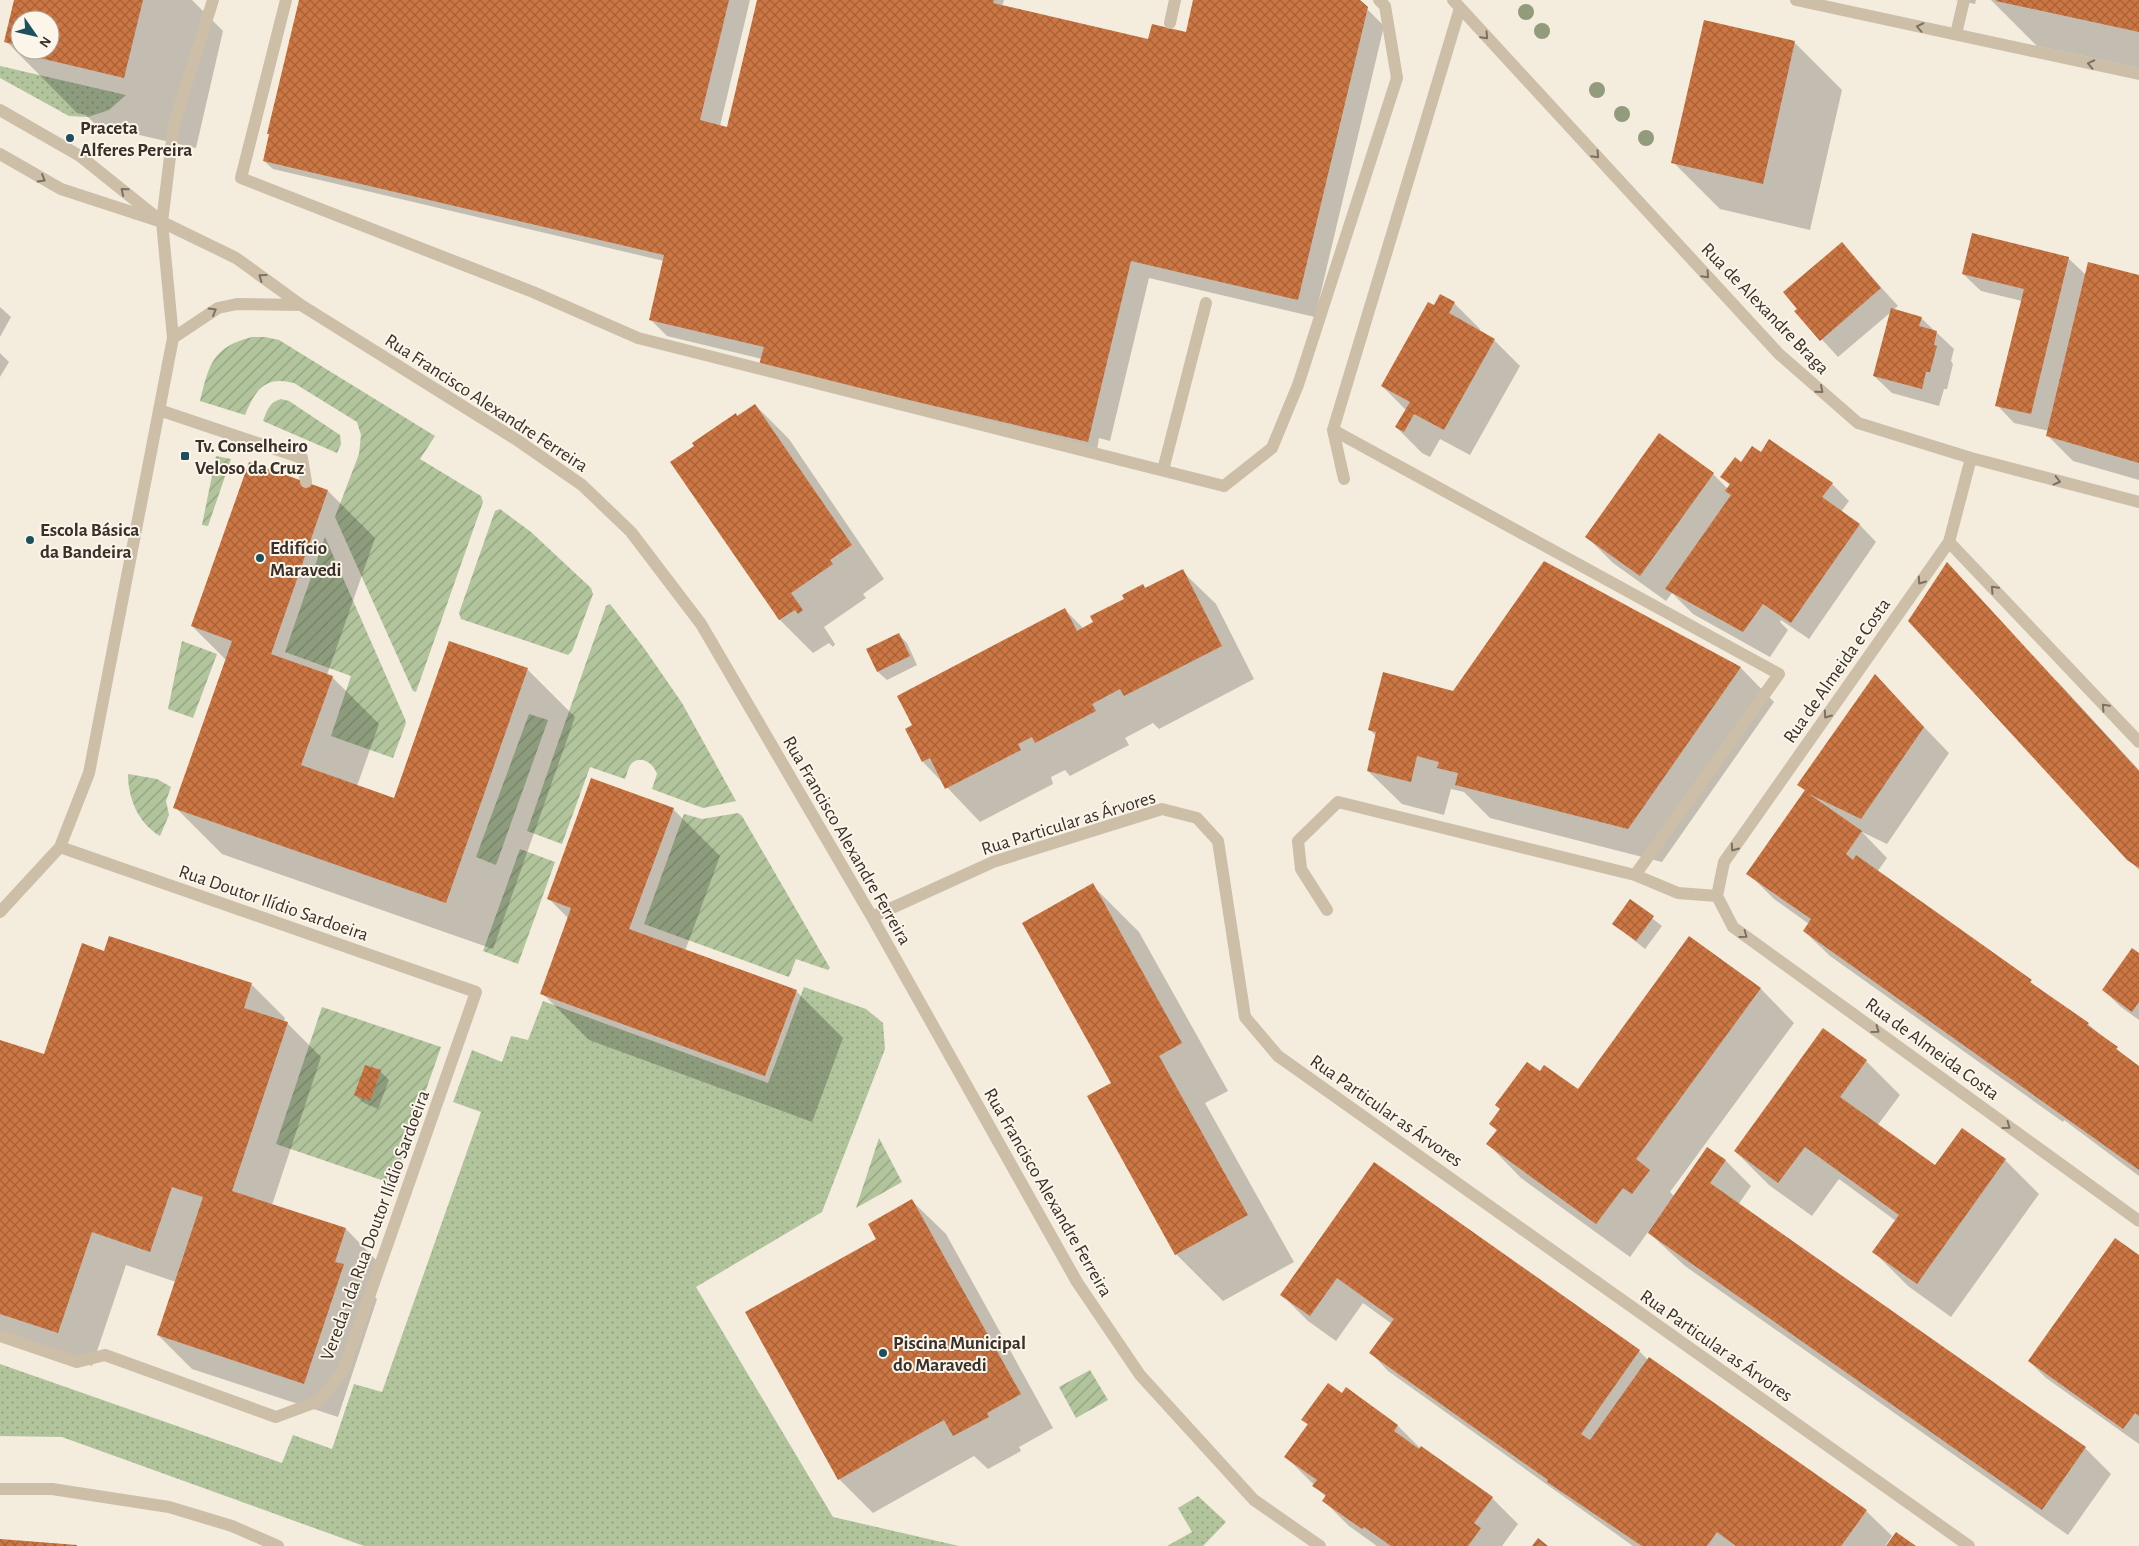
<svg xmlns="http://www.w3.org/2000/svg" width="2139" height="1546" font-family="'Alegreya Sans',sans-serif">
	<defs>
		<pattern id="grass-dots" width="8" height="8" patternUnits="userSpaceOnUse" patternTransform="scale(1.25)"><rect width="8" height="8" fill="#b1c49c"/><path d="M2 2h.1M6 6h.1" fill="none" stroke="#91a07f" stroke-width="1.8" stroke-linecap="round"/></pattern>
		<pattern id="garden-furrows" width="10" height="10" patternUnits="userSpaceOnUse" patternTransform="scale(1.25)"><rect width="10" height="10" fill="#b1c49c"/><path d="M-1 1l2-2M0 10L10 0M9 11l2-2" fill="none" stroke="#91a07f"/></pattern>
		<pattern id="building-cross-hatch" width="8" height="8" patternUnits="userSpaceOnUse" patternTransform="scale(1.25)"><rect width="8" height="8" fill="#cc7643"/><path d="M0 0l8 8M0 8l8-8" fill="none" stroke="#a76138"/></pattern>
	</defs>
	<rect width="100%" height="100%" fill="#f4ecdd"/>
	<!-- grass -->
	<path fill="url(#grass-dots)" d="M0,66L126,95L109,110L88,117L69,116L0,78Z
		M804,987L866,1009L883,1023L885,1049L822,1212L696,1287L833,1517L959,1546H364L62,1437L0,1436V1364L282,1463L293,1435L332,1449L354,1384L382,1392L481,1112L453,1102L472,1050L502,1062L511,1036L528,1040L543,1001L768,1083Z
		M1198,1496L1226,1522L1203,1546H1167L1192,1532L1178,1508Z"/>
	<!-- garden -->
	<path fill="url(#garden-furrows)" d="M252,337H265L279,340L435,436L420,459L481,496L483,502L416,692L413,691L335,517L359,454L361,435L357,422L294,383C264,375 255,391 245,415L200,401C209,365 212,347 252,337Z
		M281,399L289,401L340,435L341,444L337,453L263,421C267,411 269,402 281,399Z
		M216,456L231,459L208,526L202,525Z
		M500,509L531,532L591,588L593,594L572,651L568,655L461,619L459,613L495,511Z
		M325,537L405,719L406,723L393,758L331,736L351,676L285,652Z
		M610,604L644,648L682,703L736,801L703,808L652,789L657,774C654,764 641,754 631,764C628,768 627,775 625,779L590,767L562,844L527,831L606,606Z
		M182,641L217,654L193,718L168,709Z
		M529,714L548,720L496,865L476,857Z
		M128,774L157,779L171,787L166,801L169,815L160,836C138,823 128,798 128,774Z
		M738,813L742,816L830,968L828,970L796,959L789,977L644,924L684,814L702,819Z
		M520,849L555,862L518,964L483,951Z
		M322,1007L441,1047L393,1184L276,1144Z
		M879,1138L902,1182L856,1208Z
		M1090,1370L1108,1400L1076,1418L1059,1387Z"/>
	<!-- shadow -->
	<path fill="#0003" fill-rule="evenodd" d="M16,0H192L223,31L196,148L96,125L86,115L77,113L6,41ZM20,20H50V50H20Z
		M300,0H750L720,126L728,128L759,0H1004L1002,6L1149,41L1187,34L1195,0H1358L1384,26L1315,317L1149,278L1110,441L1099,438L1097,450L761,364L762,359L667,336L650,319L664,261L273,169L264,161Z
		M1955,0H1976L1975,4Z
		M1991,0H2139V68L2037,46Z
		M1705,21L1795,43L1842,90L1810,230L1720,209L1673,162Z
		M1842,244L1898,306L1893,310L1921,318L1954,349L1951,361L1953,364L1947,389H1944L1939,406L1892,393L1874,376L1891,312L1838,357L1796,311Z
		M2068,258L2086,275L2139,277V480L2073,461L2047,435L2049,431L2014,423L1997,405L2022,301L1981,291L1963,274Z
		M1441,296L1454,303L1480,329L1479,331L1494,340L1520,366L1470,455L1440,439L1430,457L1422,453L1396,427L1406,410L1382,386Z
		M0,307L11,317L0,337Z
		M0,353L9,362L0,377Z
		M755,405L789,439L884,579L863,594L866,598L824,627L835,644L833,647L829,643L813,653L780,620L672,463Z
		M249,464L328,491L375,538L327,675L332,677L379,724L357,786L395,800L450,642L528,670L575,717L493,949L222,854L175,807L226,660L192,626Z
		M1741,464L1832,484L1849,501L1841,512L1859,524L1876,542L1809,639L1781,620L1780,622L1788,630L1770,657L1693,614L1672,593L1666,601L1613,563L1587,537L1713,474L1728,489L1731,486L1722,477Z
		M1545,563L1741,668L1774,702L1662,862L1490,818L1464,792L1451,789L1444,815L1402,804L1368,771L1376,736L1370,730L1454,693Z
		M1182,571L1216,604L1254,679L1159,729L1153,723L1125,738L1129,745L1070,776L1065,770L1051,777L1053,784L980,822L923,762L1065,610L1084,629L1126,600L1143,586L1146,589Z
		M899,635L907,643L917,665L887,680L878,672L867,650Z
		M1875,676L1949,753L1887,844L1862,832L1887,858L1877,872L2088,1024L2139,1068V1176L2064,1120L2063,1122L1830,956L1804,931L1809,924L1774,899L1748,873L1806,792L1799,785Z
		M2056,680L2139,770V870L2128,859Z
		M673,809L720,856L685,951L796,991L843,1038L812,1122L589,1040L542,993L569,919L548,898Z
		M1092,885L1139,932L1228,1091L1205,1103L1294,1262L1223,1301L1176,1254L1112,1084Z
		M1630,901L1662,926L1645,949L1614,924Z
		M1690,937L1761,989L1794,1023L1670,1192L1675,1197L1725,1160L1751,1186L1738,1205L2085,1448L2111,1474L2068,1535L1685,1266L1648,1232L1630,1257L1521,1178L1488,1144L1498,1131L1491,1124L1540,1073L1578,1091Z
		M110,938L252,985L285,1018L284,1022L287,1023L321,1057L272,1205L346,1229L379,1263L370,1292L377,1299L338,1417L192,1369L158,1335L176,1282L126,1265L92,1366L0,1336V1041L45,1056L105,952Z
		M2139,955V1020L2121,1007L2103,990Z
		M1866,1061L1900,1095L1877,1126L1935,1167L2005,1160L2039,1194L1951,1317L1908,1286L1874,1252L1896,1221L1839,1179L1812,1216L1769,1185L1735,1151Z
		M380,1071L389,1080L378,1109L364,1103L355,1095Z
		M1374,1164L1639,1351L1648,1360L1866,1511L1892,1536L1885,1546H1633L1388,1371L1371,1353L1392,1324L1363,1303L1336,1341L1308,1321L1282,1295Z
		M912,1201L946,1234L1053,1428L1019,1447L1021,1451L988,1469L974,1456L873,1513L839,1479L878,1239Z
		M2139,1257V1444L2046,1378L2029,1361Z
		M1346,1389L1398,1426L1421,1449L1492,1498L1518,1524L1502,1546H1377L1349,1526L1323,1500L1326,1497L1286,1457L1308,1425L1303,1420L1342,1394Z"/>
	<!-- building -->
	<path fill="url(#building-cross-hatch)" d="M14,0H143L124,78L23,54L24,50H50V20H20V46L4,42Z
		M299,0H729L700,120L727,127L757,0H994L993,3L1148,39L1152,24L1186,32L1193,0H1360L1368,7L1298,300L1131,261L1088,442L759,365L764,347L649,320L664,255L263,161L269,134H267Z
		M1996,0H2139V32L1996,1Z
		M1704,20L1795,41L1763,184L1671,163Z
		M1972,233L2069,257L2031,414L1995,406L2024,289L1962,274Z
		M1842,242L1881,288L1820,341L1794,311L1797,309L1783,292Z
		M2088,262L2139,275V463L2046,436Z
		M1440,294L1455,302L1449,313L1495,339L1444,430L1414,414L1404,432L1395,427L1410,402L1381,386L1428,302L1434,305Z
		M1891,308L1922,317L1919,326L1937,331L1934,345L1937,346L1930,372H1926L1922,389L1873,376Z
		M755,404L852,545L830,560L833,564L791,593L803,610L798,614L795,610L779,620L670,462L694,446L692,443L736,413L737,416Z
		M1659,433L1714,473L1640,576L1585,537Z
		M1769,439L1833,483L1822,497L1860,524L1791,623L1763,604L1743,632L1665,589L1731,495L1725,491L1730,484L1720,477L1735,457L1741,462L1752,446L1761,452Z
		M249,462L328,490L271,654L333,676L301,765L394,798L449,641L528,668L446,903L173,808L232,641L191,626Z
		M1544,561L1741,667L1628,829L1455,785L1458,773L1437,768L1439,762L1417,756L1411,782L1367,771L1376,732L1368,730L1383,672L1453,691Z
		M1947,562L2139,771V868L2127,860L1908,621Z
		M1183,569L1222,646L1124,696L1120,689L1092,704L1096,711L1035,743L1032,737L1018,744L1021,750L945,789L930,758L922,762L905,729L912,725L897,696L1065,608L1077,631L1093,622L1090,616L1124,599L1122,595L1143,584L1145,588Z
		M899,633L910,656L877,672L866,649Z
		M1875,674L1924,727L1861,819L1809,794L1862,831L1846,854L1853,860L1856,855L2032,980L2030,982L2089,1023L2087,1025L2118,1047L2116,1049L2139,1066V1170L1803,931L1811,919L1746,874L1805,790L1797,785Z
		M591,778L674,808L629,929L797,990L765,1076L540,994L571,908L547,899Z
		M1093,883L1182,1043L1159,1056L1248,1215L1175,1255L1087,1096L1111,1083L1022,923Z
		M1630,899L1654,916L1636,941L1612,924Z
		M109,936L252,983L244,1008L288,1022L232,1191L346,1228L335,1262L344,1264L304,1384L157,1335L203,1197L172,1187L150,1252L92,1232L58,1333L0,1314V1040L44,1054L82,943L104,951Z
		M1689,936L1761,988L1636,1159L1650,1170L1632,1194L1623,1188L1596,1224L1486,1144L1497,1130L1489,1124L1500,1109L1495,1105L1527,1062L1540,1071L1544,1065L1578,1089Z
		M2132,948L2139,953V1002L2132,1012L2102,990Z
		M1823,1028L1867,1060L1840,1097L1935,1165L1962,1128L2006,1159L1917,1284L1872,1252L1899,1215L1805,1147L1778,1183L1734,1151Z
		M365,1065L381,1070L370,1101L354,1095Z
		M1707,1147L1726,1160L1710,1183L2086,1447L2042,1510L1648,1233Z
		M1374,1162L1640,1350L1581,1434L1590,1440L1649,1357L1867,1510L1841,1546H1736L1717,1532L1707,1546H1642L1547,1482L1548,1480L1369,1353L1394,1319L1337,1278L1310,1316L1280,1295Z
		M912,1199L1021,1394L987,1413L989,1417L953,1436L944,1420L838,1480L745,1312L876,1239L868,1224Z
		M2115,1238L2139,1255V1416L2135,1413L2123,1429L2028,1361Z
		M1328,1383L1342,1393L1346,1387L1398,1425L1394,1431L1419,1449L1421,1446L1493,1497L1474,1523L1481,1528L1468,1546H1391L1364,1527L1362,1529L1322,1501L1326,1495L1312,1486L1317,1480L1284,1457L1308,1424L1301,1420Z
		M1896,1532L1916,1546H1886Z
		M1538,1538L1548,1546H1532Z
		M0,1539L77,1545V1546H0Z"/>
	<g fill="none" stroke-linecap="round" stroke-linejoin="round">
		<!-- lane -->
		<path stroke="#cdbea8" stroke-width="12" d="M286,0L241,178L533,292L638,338L1224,486L1272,448L1298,385L1397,78L1385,6L1379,0
			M1170,23L1175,0
			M1956,34L1964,0
			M159,410L302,458L306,482
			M1333,430L1779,674L1635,875
			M1163,470L1206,303
			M1344,479L1333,430L1460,8
			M1327,910L1301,869L1298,841L1338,802L1635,875L1678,893L1717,896"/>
		<!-- street -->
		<path stroke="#cdbea8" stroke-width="12" d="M1453,0L1779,354L1858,423L1971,458L2139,502
			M1796,0L2139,74
			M0,110L80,156L156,217
			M0,154L61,189L162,222L236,258L301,305L517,440L582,485L631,532L701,624L872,917L1077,1282L1140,1375L1254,1500L1320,1546
			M173,338L218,308L237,304L301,305
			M1971,458L1949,542L1724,862L1717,896L1733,927L2139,1221
			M1949,542L2139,742
			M0,912L60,847L89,773L173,338L162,222L174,124L213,0
			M872,917L993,862L1162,809L1197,818L1218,841L1245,1017L1278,1056L1969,1546
			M0,1336L77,1362L105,1355L276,1417L319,1401L343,1371L476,992L60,847
			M0,1489H52L169,1507L232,1526L278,1546"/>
	</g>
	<!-- trees -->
	<g fill="#929b7b">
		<circle cx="1526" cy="12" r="8"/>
		<circle cx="1542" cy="31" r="8"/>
		<circle cx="1597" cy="90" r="8"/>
		<circle cx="1622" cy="114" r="8"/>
		<circle cx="1646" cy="138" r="8"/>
	</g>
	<!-- one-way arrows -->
	<defs><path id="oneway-chevron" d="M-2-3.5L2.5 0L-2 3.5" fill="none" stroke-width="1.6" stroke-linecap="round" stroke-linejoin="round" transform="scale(1.25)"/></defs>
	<g stroke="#7c7062">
		<use href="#oneway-chevron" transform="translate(1920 27) rotate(-168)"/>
		<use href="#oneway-chevron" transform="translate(1485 36) rotate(47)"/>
		<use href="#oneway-chevron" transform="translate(2091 64) rotate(-168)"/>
		<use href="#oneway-chevron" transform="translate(1596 155) rotate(47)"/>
		<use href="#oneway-chevron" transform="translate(42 179) rotate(30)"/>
		<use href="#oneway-chevron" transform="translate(124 191) rotate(-141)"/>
		<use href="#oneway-chevron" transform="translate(1706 275) rotate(47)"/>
		<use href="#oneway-chevron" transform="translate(262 277) rotate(-144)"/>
		<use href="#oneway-chevron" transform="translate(213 311) rotate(-30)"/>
		<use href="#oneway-chevron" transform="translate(1820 390) rotate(41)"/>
		<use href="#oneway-chevron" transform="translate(2057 481) rotate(14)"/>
		<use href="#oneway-chevron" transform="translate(1921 581) rotate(125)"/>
		<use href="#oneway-chevron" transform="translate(1994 589) rotate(-133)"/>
		<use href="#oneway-chevron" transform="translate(2105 707) rotate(-133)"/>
		<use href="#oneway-chevron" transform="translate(1827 715) rotate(125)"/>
		<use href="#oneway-chevron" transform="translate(1734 848) rotate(125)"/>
		<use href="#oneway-chevron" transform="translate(1744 935) rotate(36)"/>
		<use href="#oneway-chevron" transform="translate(1876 1030) rotate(36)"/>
		<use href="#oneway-chevron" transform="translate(2007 1126) rotate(36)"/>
	</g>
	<!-- markers -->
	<g fill="#1c505d" stroke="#fbf5ea" stroke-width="2">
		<circle cx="70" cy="138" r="5"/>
		<rect x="180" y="451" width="10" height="10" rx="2.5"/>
		<circle cx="30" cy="540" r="5"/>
		<circle cx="260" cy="558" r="5"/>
		<circle cx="883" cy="1353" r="5"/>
	</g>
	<g text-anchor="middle" stroke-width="4" stroke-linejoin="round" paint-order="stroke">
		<!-- poi labels -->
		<g font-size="19" font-weight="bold" fill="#393029" stroke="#fbf5ea" text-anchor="start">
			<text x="80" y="134">Praceta<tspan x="80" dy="22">Alferes Pereira</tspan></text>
			<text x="195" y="452">Tv. Conselheiro<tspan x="195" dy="22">Veloso da Cruz</tspan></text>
			<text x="40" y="536">Escola Básica<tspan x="40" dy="22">da Bandeira</tspan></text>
			<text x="270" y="554">Edifício<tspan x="270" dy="22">Maravedi</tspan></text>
			<text x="893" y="1349">Piscina Municipal<tspan x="893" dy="22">do Maravedi</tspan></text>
		</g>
		<!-- street labels -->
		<g font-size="19" fill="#393029" stroke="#fbf5ea">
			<text transform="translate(1766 308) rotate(46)" y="7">Rua de Alexandre Braga</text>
			<text transform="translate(487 402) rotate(33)" y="7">Rua Francisco Alexandre Ferreira</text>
			<text transform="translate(1836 670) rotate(-55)" y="7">Rua de Almeida e Costa</text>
			<text transform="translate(1068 822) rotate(-17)" y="7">Rua Particular as Árvores</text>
			<text transform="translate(848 840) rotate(60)" y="7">Rua Francisco Alexandre Ferreira</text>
			<text transform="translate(274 902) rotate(19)" y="7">Rua Doutor Ilídio Sardoeira</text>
			<text transform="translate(1933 1048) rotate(36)" y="7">Rua de Almeida Costa</text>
			<text transform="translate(1387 1110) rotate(35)" y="7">Rua Particular as Árvores</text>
			<text transform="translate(1049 1192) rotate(60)" y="7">Rua Francisco Alexandre Ferreira</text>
			<text transform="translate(374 1225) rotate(-70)" y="7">Vereda 1 da Rua Doutor Ilídio Sardoeira</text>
			<text transform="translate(1717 1345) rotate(35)" y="7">Rua Particular as Árvores</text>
		</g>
	</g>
	<!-- north arrow -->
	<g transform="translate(35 35) rotate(124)"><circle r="24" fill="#fbf5ea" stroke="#ada69d"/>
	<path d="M0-4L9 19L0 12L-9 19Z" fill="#1c505d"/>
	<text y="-8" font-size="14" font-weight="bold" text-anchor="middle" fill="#393029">N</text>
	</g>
</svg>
